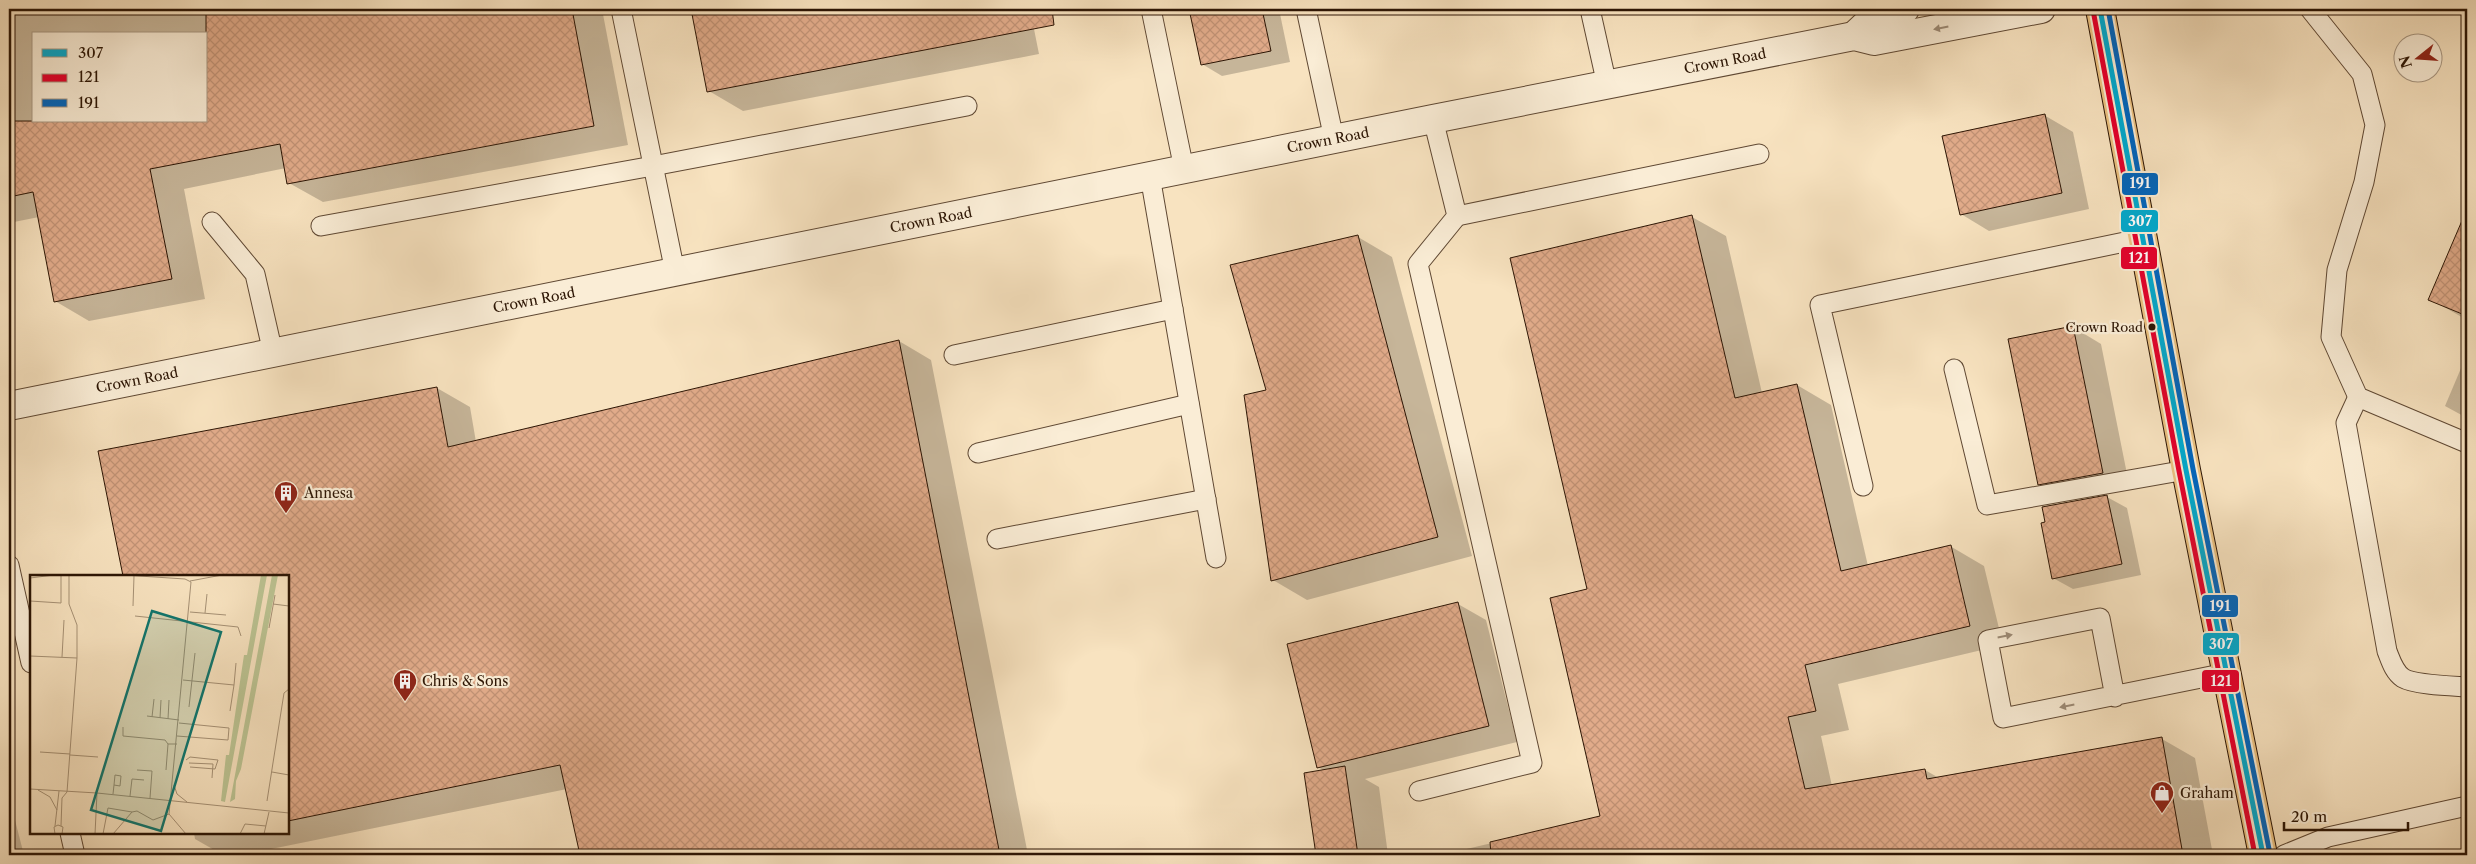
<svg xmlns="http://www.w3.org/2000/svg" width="2476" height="864" font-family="'Libre Caslon Text',serif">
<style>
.shadow{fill:#0003;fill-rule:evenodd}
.building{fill:url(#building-cross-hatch);stroke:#2c1504}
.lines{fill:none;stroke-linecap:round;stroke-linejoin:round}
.lane-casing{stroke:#5f4833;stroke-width:21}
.street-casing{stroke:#5f4833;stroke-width:30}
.primary-casing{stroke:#2c1504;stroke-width:30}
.lane{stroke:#faedd6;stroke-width:19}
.street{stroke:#faedd6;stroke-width:28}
.primary{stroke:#ecc280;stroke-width:28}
.bus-1-casing{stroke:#faedd6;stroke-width:9}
.bus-2-casing{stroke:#faedd6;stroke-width:9}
.bus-3-casing{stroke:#faedd6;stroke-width:9}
.bus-1{stroke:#00a9ce;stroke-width:5}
.bus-2{stroke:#e4002b;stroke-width:5}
.bus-3{stroke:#0065bd;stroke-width:5}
.oneway{fill:#9d8c78}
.bus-dot{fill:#2c1504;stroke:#faedd6;stroke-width:2}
.labels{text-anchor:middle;stroke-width:4.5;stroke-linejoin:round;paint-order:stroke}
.bus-label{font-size:13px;fill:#2c1504;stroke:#faedd6;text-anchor:end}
.street-label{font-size:14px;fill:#2c1504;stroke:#faedd6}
.poi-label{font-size:14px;fill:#2c1504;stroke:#faedd6;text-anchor:start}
.inset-road{fill:none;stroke:#a69175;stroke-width:1}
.view{fill:#0f766e;fill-opacity:0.15;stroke:#0f766e;stroke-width:2.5}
.inset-edge{fill:none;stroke:#2c1504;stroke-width:2.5}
.line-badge{stroke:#faedd6;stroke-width:2}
.badge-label{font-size:14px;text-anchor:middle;font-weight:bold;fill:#fff}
</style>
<defs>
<pattern id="building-cross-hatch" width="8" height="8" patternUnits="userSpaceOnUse" patternTransform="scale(1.25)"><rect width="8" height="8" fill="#e1ab8a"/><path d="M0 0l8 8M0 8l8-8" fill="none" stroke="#c19275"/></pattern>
</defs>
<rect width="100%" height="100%" fill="#f8e3c0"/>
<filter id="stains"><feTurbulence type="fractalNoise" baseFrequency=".004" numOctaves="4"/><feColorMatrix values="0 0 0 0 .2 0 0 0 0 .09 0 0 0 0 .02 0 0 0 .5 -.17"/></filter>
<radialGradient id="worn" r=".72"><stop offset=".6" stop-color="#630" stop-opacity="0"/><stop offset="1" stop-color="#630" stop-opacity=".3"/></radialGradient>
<g class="shadow">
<path d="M 9,9 L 602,9 L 628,145 L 323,202 L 289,183 L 286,168 L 184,189 L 205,299 L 89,321 L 55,301 L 39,217 L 9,223 ZM 34,34 L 206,34 L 206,121 L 34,121 Z"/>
<polygon points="692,9 1030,9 1039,54 743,111 709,91"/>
<polygon points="1190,9 1279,9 1290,62 1222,76 1202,64"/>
<polygon points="2044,115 2073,132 2089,209 1989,231 1961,214"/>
<polygon points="2467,211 2467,320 2430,299"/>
<polygon points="1692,217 1726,236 1762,393 1797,385 1831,405 1868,566 1950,546 1984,566 2003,645 1838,684 1849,730 1821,736 1832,786 1925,770 1939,778 2162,739 2195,758 2213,855 1441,855 1602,817 1588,590"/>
<polygon points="1358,237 1392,257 1472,556 1307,600 1273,580 1268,391"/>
<polygon points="2073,327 2101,344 2130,489 2067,500 2039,484"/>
<polygon points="899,341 931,360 1028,855 581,855 567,789 242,855 223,855 195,839 194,833 288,833 288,576 124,576 99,452 437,388 470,407 476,442"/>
<polygon points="2467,354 2467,418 2445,406"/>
<polygon points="2107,497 2127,508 2141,575 2073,589 2053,578"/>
<polygon points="1458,604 1486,620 1517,742 1365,779 1379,787 1388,855 1318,855 1305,774 1325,771 1318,767"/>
<polygon points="9,797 24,855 9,855"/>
</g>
<g class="building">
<polygon points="206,9 572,9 594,126 287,184 280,144 150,169 172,279 54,302 33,192 9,197 9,121 206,121"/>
<polygon points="691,9 1052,9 1054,25 707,92"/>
<polygon points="1189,9 1262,9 1271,51 1201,65"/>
<polygon points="2045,114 2062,193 1960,215 1942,136"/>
<polygon points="2467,209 2467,316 2428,300"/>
<polygon points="1692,215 1735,398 1797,384 1841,571 1951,545 1970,626 1805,665 1816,711 1788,717 1805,789 1925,769 1927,779 2162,737 2183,855 1491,855 1490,842 1600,816 1550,598 1587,589 1510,258"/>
<polygon points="1358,235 1438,537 1271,581 1244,395 1266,390 1230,265"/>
<polygon points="2073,326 2103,473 2038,485 2008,339"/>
<polygon points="899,340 1000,855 580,855 560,765 288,821 288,576 123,576 98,451 437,387 448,447"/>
<polygon points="2107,495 2122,564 2052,579 2041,523 2045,522 2042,507"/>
<polygon points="1458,602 1489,726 1317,768 1287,644"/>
<polygon points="1345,766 1358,855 1316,855 1304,773"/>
</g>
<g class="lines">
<g class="lane-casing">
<g id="lane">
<polyline points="621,9 675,272"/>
<polyline points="1151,9 1184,169"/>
<polyline points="1306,9 1334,139"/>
<polyline points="1590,9 1607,85"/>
<polyline points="2310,9 2362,74 2375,125 2364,182 2337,270 2331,337 2358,397 2467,443"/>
<polyline points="1150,176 1216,558"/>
<polyline points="1457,216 1759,154"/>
<polyline points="212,222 255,274 273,353"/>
<polyline points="321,226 653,166 967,106"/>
<polyline points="954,355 1173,309"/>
<polyline points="1954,369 1987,505 2186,470"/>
<path d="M 2358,397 L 2346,423 L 2387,651 C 2391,661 2394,672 2403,678 C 2415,685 2453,686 2467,687"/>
<polyline points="978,453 1189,404"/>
<polyline points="1863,486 1820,305 2144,238"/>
<polyline points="997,539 1206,499"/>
<polyline points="9,565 31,663"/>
<polyline points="2115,697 2100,618 1988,640 2003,718 2226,673"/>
<polyline points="1419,791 1532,763 1418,264 1457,216 1433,119"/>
<polyline points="70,833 75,855"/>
<polyline points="2284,855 2328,837 2467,806"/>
</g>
</g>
<g class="street-casing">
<g id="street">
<polyline points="1854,36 1871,20 1905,9"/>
<polyline points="9,406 1433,119 1854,36 1874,41 2041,9"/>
</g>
</g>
<g class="primary-casing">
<polyline id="primary" points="2100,9 2186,470 2263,855"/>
</g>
<use href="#lane" class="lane"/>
<use href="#street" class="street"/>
<use href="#primary" class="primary"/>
<g class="bus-1-casing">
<polyline id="bus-1" points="2100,9 2186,470 2263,855"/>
</g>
<g class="bus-2-casing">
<polyline id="bus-2" points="2093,10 2179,471 2255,855"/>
</g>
<g class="bus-3-casing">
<polyline id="bus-3" points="2108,9 2193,469 2270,854"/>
</g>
<use href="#bus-1" class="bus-1"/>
<use href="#bus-2" class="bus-2"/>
<use href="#bus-3" class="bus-3"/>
</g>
<defs><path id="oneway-solid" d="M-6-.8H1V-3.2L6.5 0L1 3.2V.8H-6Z" transform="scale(1.25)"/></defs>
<g class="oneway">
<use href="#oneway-solid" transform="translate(1941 28) rotate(169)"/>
<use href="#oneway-solid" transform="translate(2005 636) rotate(-11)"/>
<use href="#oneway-solid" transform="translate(2067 706) rotate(169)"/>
</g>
<defs>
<g id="building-pin" transform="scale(1.25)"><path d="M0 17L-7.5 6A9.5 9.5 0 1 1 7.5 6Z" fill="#8f2418" stroke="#faedd6"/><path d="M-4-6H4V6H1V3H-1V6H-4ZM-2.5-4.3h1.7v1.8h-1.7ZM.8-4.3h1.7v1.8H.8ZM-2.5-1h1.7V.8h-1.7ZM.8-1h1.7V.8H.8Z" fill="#fff"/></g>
<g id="shop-pin" transform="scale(1.25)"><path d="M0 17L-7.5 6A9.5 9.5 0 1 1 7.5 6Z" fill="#8f2418" stroke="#faedd6"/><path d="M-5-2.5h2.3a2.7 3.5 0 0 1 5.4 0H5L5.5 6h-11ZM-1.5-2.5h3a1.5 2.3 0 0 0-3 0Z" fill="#fff"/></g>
</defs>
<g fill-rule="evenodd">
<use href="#building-pin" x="286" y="493"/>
<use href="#building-pin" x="405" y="681"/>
<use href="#shop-pin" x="2162" y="793"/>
</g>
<circle class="bus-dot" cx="2152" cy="327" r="4.5"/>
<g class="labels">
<g class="bus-label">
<text x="2143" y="332">Crown Road</text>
</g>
<g class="street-label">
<text transform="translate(1725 61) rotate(-11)" y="5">Crown Road</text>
<text transform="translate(1328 140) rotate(-11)" y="5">Crown Road</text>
<text transform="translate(931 220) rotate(-11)" y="5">Crown Road</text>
<text transform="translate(534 300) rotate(-11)" y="5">Crown Road</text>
<text transform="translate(137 380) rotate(-11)" y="5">Crown Road</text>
</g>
<g class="poi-label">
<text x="304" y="498">Annesa</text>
<text x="422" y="686">Chris &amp; Sons</text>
<text x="2180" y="798">Graham</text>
</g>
</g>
<g transform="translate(30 575)">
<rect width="259" height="259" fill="#f8e3c0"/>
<path d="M 231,0 L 237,0 L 195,227 L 191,226 L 196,180 L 199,180 L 214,80 L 217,80 ZM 242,0 L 248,0 L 211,194 L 206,206 L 205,224 L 200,227 Z" fill="#bcc493"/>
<path class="inset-road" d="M 94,0 L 155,4 L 161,7 L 139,239 L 156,259M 0,3 L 24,0M 160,6 L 192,0M 0,26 L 31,28 L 31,0M 243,29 L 259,31M 103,31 L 104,1M 160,37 L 196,40M 175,38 L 177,19M 105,41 L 208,52 L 211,61M 239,53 L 245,20M 0,81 L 47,83M 32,82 L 34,45M 153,105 L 204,110 L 200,136M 204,110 L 206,88M 159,132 L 165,78M 117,141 L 149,145M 122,142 L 124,124M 130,143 L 131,125M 138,144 L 139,125M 93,152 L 93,161 L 135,165 L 138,169 L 147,169M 147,161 L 198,165 L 199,153 L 149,148M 10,177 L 40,179M 40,180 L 68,182M 156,185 L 160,182 L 188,185 L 185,194 L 160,192M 159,188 L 183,189 L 182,203M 107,195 L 122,196 L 120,223M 136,195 L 138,169M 242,197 L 259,200M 144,210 L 147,219 L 157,227M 0,214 L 67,218 L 259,238M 8,215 L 20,222 L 27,235M 83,219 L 84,210 L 85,200 L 91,201 L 90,211 L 84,210M 100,221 L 102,204 L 114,205M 237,226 L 254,118 L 259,114M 25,251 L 29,216M 31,251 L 32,223 L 37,217 L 47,83 L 47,50 L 39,29 L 39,0M 25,259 L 24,252 L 28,250 L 33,252 L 32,259M 65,259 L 67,218M 73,259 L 78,233 L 102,237M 83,259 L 102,237 L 107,236 L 123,245 L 139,239M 210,259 L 215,249 L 236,251M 234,259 L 239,237"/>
<path class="view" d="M 122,36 L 191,57 L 131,256 L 61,235 Z"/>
<rect width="259" height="259" class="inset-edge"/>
</g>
<g class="line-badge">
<rect x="2121" y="172" width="38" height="24" rx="5" fill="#0065bd"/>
<rect x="2120" y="209" width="39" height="24" rx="5" fill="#00a9ce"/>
<rect x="2120" y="246" width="38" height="24" rx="5" fill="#e4002b"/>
<rect x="2201" y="594" width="38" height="24" rx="5" fill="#0065bd"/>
<rect x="2202" y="632" width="38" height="24" rx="5" fill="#00a9ce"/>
<rect x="2201" y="669" width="39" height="24" rx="5" fill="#e4002b"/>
</g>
<g class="badge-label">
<text x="2140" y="188">191</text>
<text x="2140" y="226">307</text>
<text x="2139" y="263">121</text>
<text x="2220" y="611">191</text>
<text x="2221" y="649">307</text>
<text x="2221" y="686">121</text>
</g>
<rect width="2476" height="864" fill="none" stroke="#f8e3c0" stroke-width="30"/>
<rect x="10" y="10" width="2456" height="844" fill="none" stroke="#2c1504" stroke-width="2.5"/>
<rect x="15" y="15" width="2446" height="834" fill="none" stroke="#2c1504"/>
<rect x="32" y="32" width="175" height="90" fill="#faedd6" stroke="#a89782"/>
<rect x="42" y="49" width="25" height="8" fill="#00a9ce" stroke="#a89782"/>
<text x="78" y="58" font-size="15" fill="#2c1504">307</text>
<rect x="42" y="74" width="25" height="8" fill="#e4002b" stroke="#a89782"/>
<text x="78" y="82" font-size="15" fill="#2c1504">121</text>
<rect x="42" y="99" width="25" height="8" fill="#0065bd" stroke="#a89782"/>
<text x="78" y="108" font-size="15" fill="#2c1504">191</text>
<g transform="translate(2418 58) rotate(253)"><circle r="24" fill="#faedd6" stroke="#a89782"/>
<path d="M0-4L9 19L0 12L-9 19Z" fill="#8f2418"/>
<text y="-8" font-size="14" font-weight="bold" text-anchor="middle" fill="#2c1504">N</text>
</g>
<path d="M2284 822v8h124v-8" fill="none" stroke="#2c1504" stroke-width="2.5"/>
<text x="2291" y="822" font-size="15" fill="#2c1504" stroke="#faedd6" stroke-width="4" paint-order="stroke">20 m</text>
<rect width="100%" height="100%" filter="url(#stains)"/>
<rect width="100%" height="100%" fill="url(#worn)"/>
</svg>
